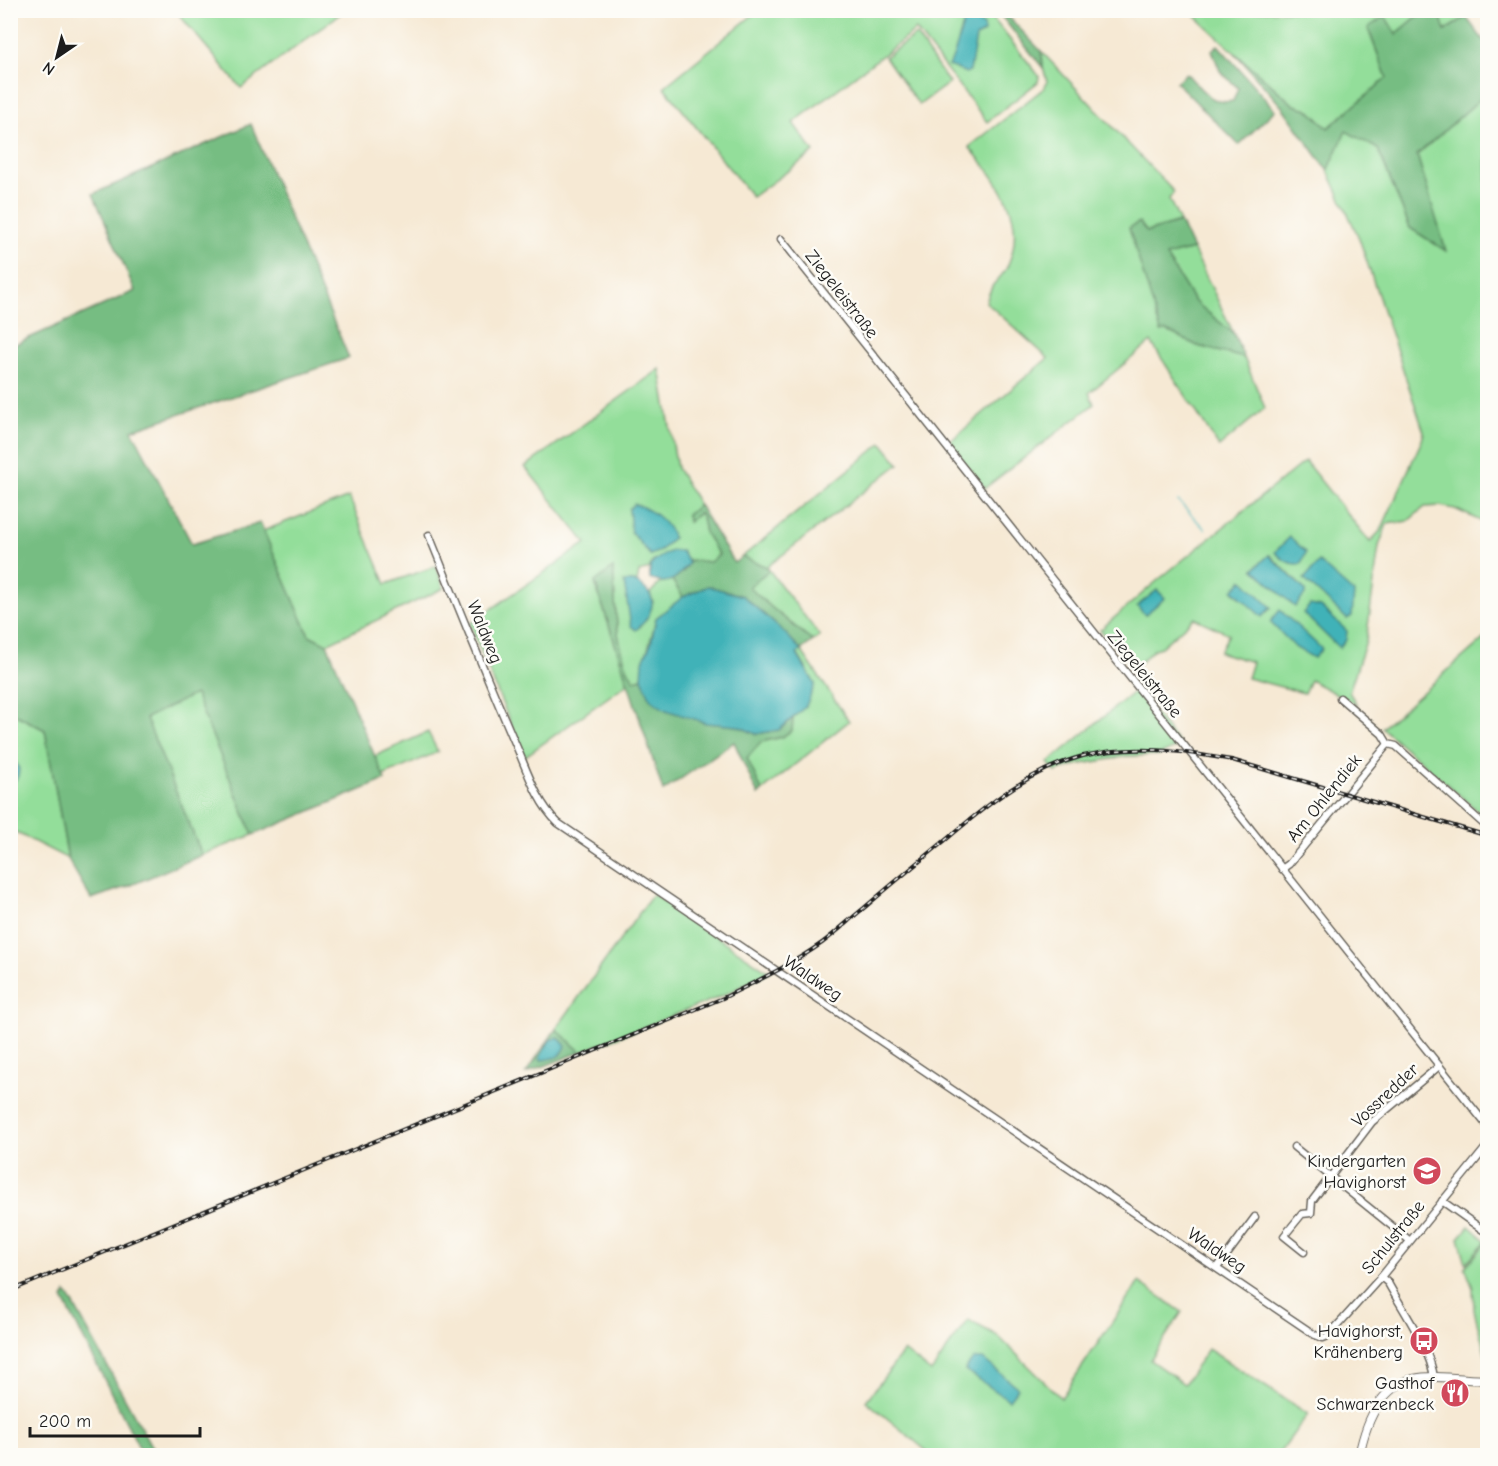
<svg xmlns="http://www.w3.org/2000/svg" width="1498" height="1466" font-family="'Comic Neue',sans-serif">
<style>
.green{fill:#93de9a;stroke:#587d5b;stroke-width:1.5;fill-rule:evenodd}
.forest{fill:#76bd82;stroke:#496c4f;stroke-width:1.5}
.water{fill:#41b2b8;stroke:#2e676a;stroke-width:1.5}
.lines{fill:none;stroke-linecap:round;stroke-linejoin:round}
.stream{stroke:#41b2b8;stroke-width:1.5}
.minor-casing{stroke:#68645c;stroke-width:9}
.tertiary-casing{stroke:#68645c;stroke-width:10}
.minor{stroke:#fff;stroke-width:6}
.tertiary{stroke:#fff;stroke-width:8}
.rail-casing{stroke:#1c1c1c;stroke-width:4}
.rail{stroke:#fdfcf7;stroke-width:1.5;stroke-dasharray:4.5;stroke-linecap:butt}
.labels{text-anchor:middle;stroke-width:5;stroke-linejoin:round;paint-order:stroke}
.street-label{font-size:18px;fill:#1c1c1c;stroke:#fdfcf7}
.poi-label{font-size:18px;fill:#1c1c1c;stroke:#fdfcf7;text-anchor:end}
</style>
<rect width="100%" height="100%" fill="#fdfcf7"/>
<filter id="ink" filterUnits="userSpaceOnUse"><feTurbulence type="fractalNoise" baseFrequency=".0167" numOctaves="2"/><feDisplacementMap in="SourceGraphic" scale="12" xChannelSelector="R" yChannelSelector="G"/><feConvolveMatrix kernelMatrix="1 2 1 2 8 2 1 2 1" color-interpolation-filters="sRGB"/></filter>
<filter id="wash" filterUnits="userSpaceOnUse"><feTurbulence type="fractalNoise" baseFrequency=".008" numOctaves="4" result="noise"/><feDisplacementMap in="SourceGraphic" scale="24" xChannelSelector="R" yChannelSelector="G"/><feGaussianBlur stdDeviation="1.35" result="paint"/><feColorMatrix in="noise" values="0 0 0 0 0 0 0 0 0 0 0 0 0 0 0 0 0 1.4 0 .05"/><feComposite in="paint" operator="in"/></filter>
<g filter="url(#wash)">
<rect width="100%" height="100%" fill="#f6e9d4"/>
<g class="green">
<polygon points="759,10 987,11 1036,72 1039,77 1038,82 987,122 916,30 793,123 814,152 752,197 664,87"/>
<polygon points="176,11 344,11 241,88"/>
<polygon points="1190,11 1424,11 1396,34 1369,27 1368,29 1387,78 1328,128 1308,109 1294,105 1235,53"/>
<polygon points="1439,11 1457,11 1466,17 1444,31"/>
<polygon points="916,35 949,83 919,105 885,57"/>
<path d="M 1041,51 L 1174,192 L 1169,199 L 1180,222 L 1146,232 L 1130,228 L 1167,331 L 1198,346 L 1244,358 L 1265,408 L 1219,447 L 1151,342 L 1089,393 L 1094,404 L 985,488 L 948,443 L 1048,358 L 986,302 C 988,297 990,290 993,285 C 998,279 1004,274 1007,267 C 1029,219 999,181 969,147 L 1044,88 L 1047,81 L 1043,68 Z"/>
<path d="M 1487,93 L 1487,526 L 1485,523 L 1455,509 L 1440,506 L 1425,507 L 1408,521 L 1387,524 L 1379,546 L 1366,641 L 1349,692 L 1357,705 L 1310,680 L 1304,693 L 1247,678 L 1252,662 L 1219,652 L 1229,634 L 1194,618 L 1161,647 L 1154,649 L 1134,669 L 1100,630 L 1158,580 L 1305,461 L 1370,542 L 1381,530 L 1422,440 L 1424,432 L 1359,238 L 1328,171 L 1346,130 L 1378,149 L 1410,228 L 1445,250 L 1417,155 ZM 1269,555 L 1270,555 L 1305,590 L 1254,569 ZM 1233,591 L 1271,607 L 1271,608 L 1262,616 Z"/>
<polygon points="1193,249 1234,334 1194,301 1165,256"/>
<path d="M 660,369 L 677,468 L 699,505 L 687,515 L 689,522 L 699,513 L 702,516 L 705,533 L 719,555 L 710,562 L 687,560 L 681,551 L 652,562 L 649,569 L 639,572 L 637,582 L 624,582 L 653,602 L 650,593 L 660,583 L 672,580 L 683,597 L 656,618 C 652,638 644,657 642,678 L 634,680 C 614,651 616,603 613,569 L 595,583 L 628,683 L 524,757 L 470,624 L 586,543 L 525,467 Z"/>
<polygon points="882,443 899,464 767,567 742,557"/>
<polygon points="349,497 386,584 436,566 444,588 327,644 309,635 263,531"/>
<path d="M 769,570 L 820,636 L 813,641 C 791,623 769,607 748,587 Z"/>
<polygon points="1487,636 1487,819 1382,728"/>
<polygon points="801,650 849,721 762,791 747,758 761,742 782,737 792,730 793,718 806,705 815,684 797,653"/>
<polygon points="1136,690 1180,745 1160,755 1129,756 1076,765 1056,772 1048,763"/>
<polygon points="195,693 253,835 202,855 145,718"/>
<polygon points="10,712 45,730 68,859 11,830 11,782 14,782 11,760"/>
<polygon points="428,732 438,752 383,776 375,756"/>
<polygon points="653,894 769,972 722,996 581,1052 556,1029"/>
<polygon points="1469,1226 1486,1241 1466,1263 1459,1238"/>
<polygon points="1487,1242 1487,1360 1474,1310 1473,1288 1465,1267"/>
<polygon points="1139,1282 1182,1312 1150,1360 1184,1384 1208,1349 1308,1414 1278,1455 933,1456 866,1401 904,1351 931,1372 968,1320 998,1336 1061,1398"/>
</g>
<g class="forest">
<polygon points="997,11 1003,11 1041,51 1043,68"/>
<polygon points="1424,11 1439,11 1445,31 1466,17 1487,45 1487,93 1417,155 1446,251 1410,228 1378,149 1346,131 1328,171 1283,108 1235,53 1294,105 1308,109 1328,128 1387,78 1368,28 1369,27 1385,16 1396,34"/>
<path d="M 1218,45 L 1275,110 L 1239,145 L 1176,82 L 1186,73 C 1200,87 1211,106 1233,101 L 1238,88 L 1220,71 L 1212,50 Z"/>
<polygon points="251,124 349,358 132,430 192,544 260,523 309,635 327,644 385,780 253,835 195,694 146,718 202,855 129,886 91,899 68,859 45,730 11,712 11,346 135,291 93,194"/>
<polygon points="1139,222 1147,232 1180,222 1193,249 1166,256 1194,301 1234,334 1244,358 1198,346 1167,331 1161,332 1129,228"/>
<path d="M 699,505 L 734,563 L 742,557 L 767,567 L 769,570 L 749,587 C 769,607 791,623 813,641 L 801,650 L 785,633 L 743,596 L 708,586 L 683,597 L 672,580 L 683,572 L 689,563 L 687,560 L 710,562 L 719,555 L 705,533 L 702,517 L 699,513 L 688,522 L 687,515 Z"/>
<path d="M 613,568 C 616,603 614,651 634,680 L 642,678 L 651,700 L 706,723 L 738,726 L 756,734 L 779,730 L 793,718 L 792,730 L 782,737 L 761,742 L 747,758 L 762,791 L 758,795 L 734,742 L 663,791 L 595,582 Z"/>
<polygon points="556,1029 581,1052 526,1073"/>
<polygon points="66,1293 69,1296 156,1455 143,1455 63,1299"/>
</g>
<g class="water">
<path d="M 970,18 L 984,25 L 984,32 L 976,37 L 970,71 L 966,73 L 949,66 C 957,51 959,35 965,19 Z"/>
<path d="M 634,504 C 651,509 668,521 673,538 L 660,551 L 650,555 L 631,532 L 629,509 Z"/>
<path d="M 1290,537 L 1306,552 L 1301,564 C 1289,565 1283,560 1275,552 Z"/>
<path d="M 671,551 L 681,551 L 689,563 C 678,578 669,587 650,579 C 648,560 656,560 671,551 Z"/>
<polygon points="1269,555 1305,590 1305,595 1295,607 1254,569"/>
<polygon points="1319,562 1354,593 1352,616 1347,619 1304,579"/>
<polygon points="1243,580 1271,607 1262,617 1233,590"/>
<path d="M 624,582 L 637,582 C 640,585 645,588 648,592 C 659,604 646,622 636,630 L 631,626 Z"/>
<polygon points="708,586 743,596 785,633 801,650 797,654 815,684 806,706 779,730 756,734 738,726 706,723 666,710 651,700 642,678 643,661 651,643 656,618 683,597"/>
<polygon points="1157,590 1165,598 1145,615 1137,606"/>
<polygon points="1310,605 1321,607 1347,631 1346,640 1339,648 1303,613"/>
<polygon points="1280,610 1322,649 1314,658 1296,648 1270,622"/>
<path d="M 10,760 C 21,763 21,774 14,782 L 11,782 Z"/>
<path d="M 558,1037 L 566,1046 C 562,1058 552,1059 541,1060 L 540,1057 L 550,1040 Z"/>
<polygon points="973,1359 983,1359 1018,1388 1009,1400 965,1370"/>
</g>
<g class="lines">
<polyline class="stream" points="1178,501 1205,529"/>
</g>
</g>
<g filter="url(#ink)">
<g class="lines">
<g class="minor-casing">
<g id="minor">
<polyline points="781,239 1488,1127"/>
<path d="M 429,535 C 457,604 485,674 515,743 C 527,770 536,801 558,823 L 1315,1335 L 1323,1338 L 1328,1336 L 1381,1277 L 1488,1145"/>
<polyline points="1340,698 1382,734 1388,744 1396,746 1488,828"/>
<polyline points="1282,869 1289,864 1388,744"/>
<polyline points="1294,1147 1409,1240"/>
<polyline points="1442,1201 1483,1230"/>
<polyline points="1304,1252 1284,1236 1302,1214 1311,1213 1312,1201 1372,1122 1438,1067"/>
<polyline points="1217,1268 1255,1217"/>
<path d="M 1381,1277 L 1388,1283 C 1402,1309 1431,1350 1434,1378"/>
</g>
</g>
<g class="tertiary-casing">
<path id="tertiary" d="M 1359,1456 C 1365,1426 1378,1387 1413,1379 C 1436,1374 1464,1380 1488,1380"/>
</g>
<use href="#minor" class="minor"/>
<use href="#tertiary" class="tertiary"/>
<g class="rail-casing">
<path id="rail" d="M 10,1291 L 723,998 C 757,981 791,965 822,943 C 837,932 850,919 864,908 C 892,884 920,861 948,838 C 989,803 1030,770 1083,756 C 1133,744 1182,751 1232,760 L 1488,836"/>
</g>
<use href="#rail" class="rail"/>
</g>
</g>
<defs>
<g id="school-disc" transform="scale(1.5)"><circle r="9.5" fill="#d1495b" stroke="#fdfcf7"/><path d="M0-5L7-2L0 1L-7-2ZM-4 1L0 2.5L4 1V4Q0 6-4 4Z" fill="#fff"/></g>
<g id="bus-disc" transform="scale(1.5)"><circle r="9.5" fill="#d1495b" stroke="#fdfcf7"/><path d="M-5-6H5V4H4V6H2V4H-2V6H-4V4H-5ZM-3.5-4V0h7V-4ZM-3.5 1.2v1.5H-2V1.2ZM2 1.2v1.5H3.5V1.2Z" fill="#fff"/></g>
<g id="restaurant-disc" transform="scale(1.5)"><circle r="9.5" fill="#d1495b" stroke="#fdfcf7"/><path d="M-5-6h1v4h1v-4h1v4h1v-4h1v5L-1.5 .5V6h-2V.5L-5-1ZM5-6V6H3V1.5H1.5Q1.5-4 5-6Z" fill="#fff"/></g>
</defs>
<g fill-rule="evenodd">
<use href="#school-disc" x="1427" y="1171"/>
<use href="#bus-disc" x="1424" y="1341"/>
<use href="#restaurant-disc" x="1455" y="1393"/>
</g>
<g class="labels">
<g class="street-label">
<text transform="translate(842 294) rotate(52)" y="6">Ziegeleistraße</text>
<text transform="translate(485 632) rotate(68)" y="6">Waldweg</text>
<text transform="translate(1145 674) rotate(51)" y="6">Ziegeleistraße</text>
<text transform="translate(1324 798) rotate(-51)" y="6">Am Ohlendiek</text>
<text transform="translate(813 978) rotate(34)" y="6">Waldweg</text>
<text transform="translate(1385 1095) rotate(-43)" y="6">Vossredder</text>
<text transform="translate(1393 1237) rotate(-51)" y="6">Schulstraße</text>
<text transform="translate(1217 1250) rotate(34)" y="6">Waldweg</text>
</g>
<g class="poi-label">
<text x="1406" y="1167">Kindergarten<tspan x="1406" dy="21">Havighorst</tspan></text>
<text x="1403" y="1337">Havighorst,<tspan x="1403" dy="21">Krähenberg</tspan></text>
<text x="1434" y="1389">Gasthof<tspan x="1434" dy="21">Schwarzenbeck</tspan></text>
</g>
</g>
<rect width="1498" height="1466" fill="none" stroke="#fdfcf7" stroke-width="36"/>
<g transform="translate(57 57) rotate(215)" stroke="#fdfcf7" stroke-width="4.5" paint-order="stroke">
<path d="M0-4.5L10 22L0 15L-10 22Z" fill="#1c1c1c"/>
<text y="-9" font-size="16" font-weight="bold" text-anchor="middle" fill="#1c1c1c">N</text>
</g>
<path d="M30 1427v9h170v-9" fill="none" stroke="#1c1c1c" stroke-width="3"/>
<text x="39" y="1427" font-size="18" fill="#1c1c1c" stroke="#fdfcf7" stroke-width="4.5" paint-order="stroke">200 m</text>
</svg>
